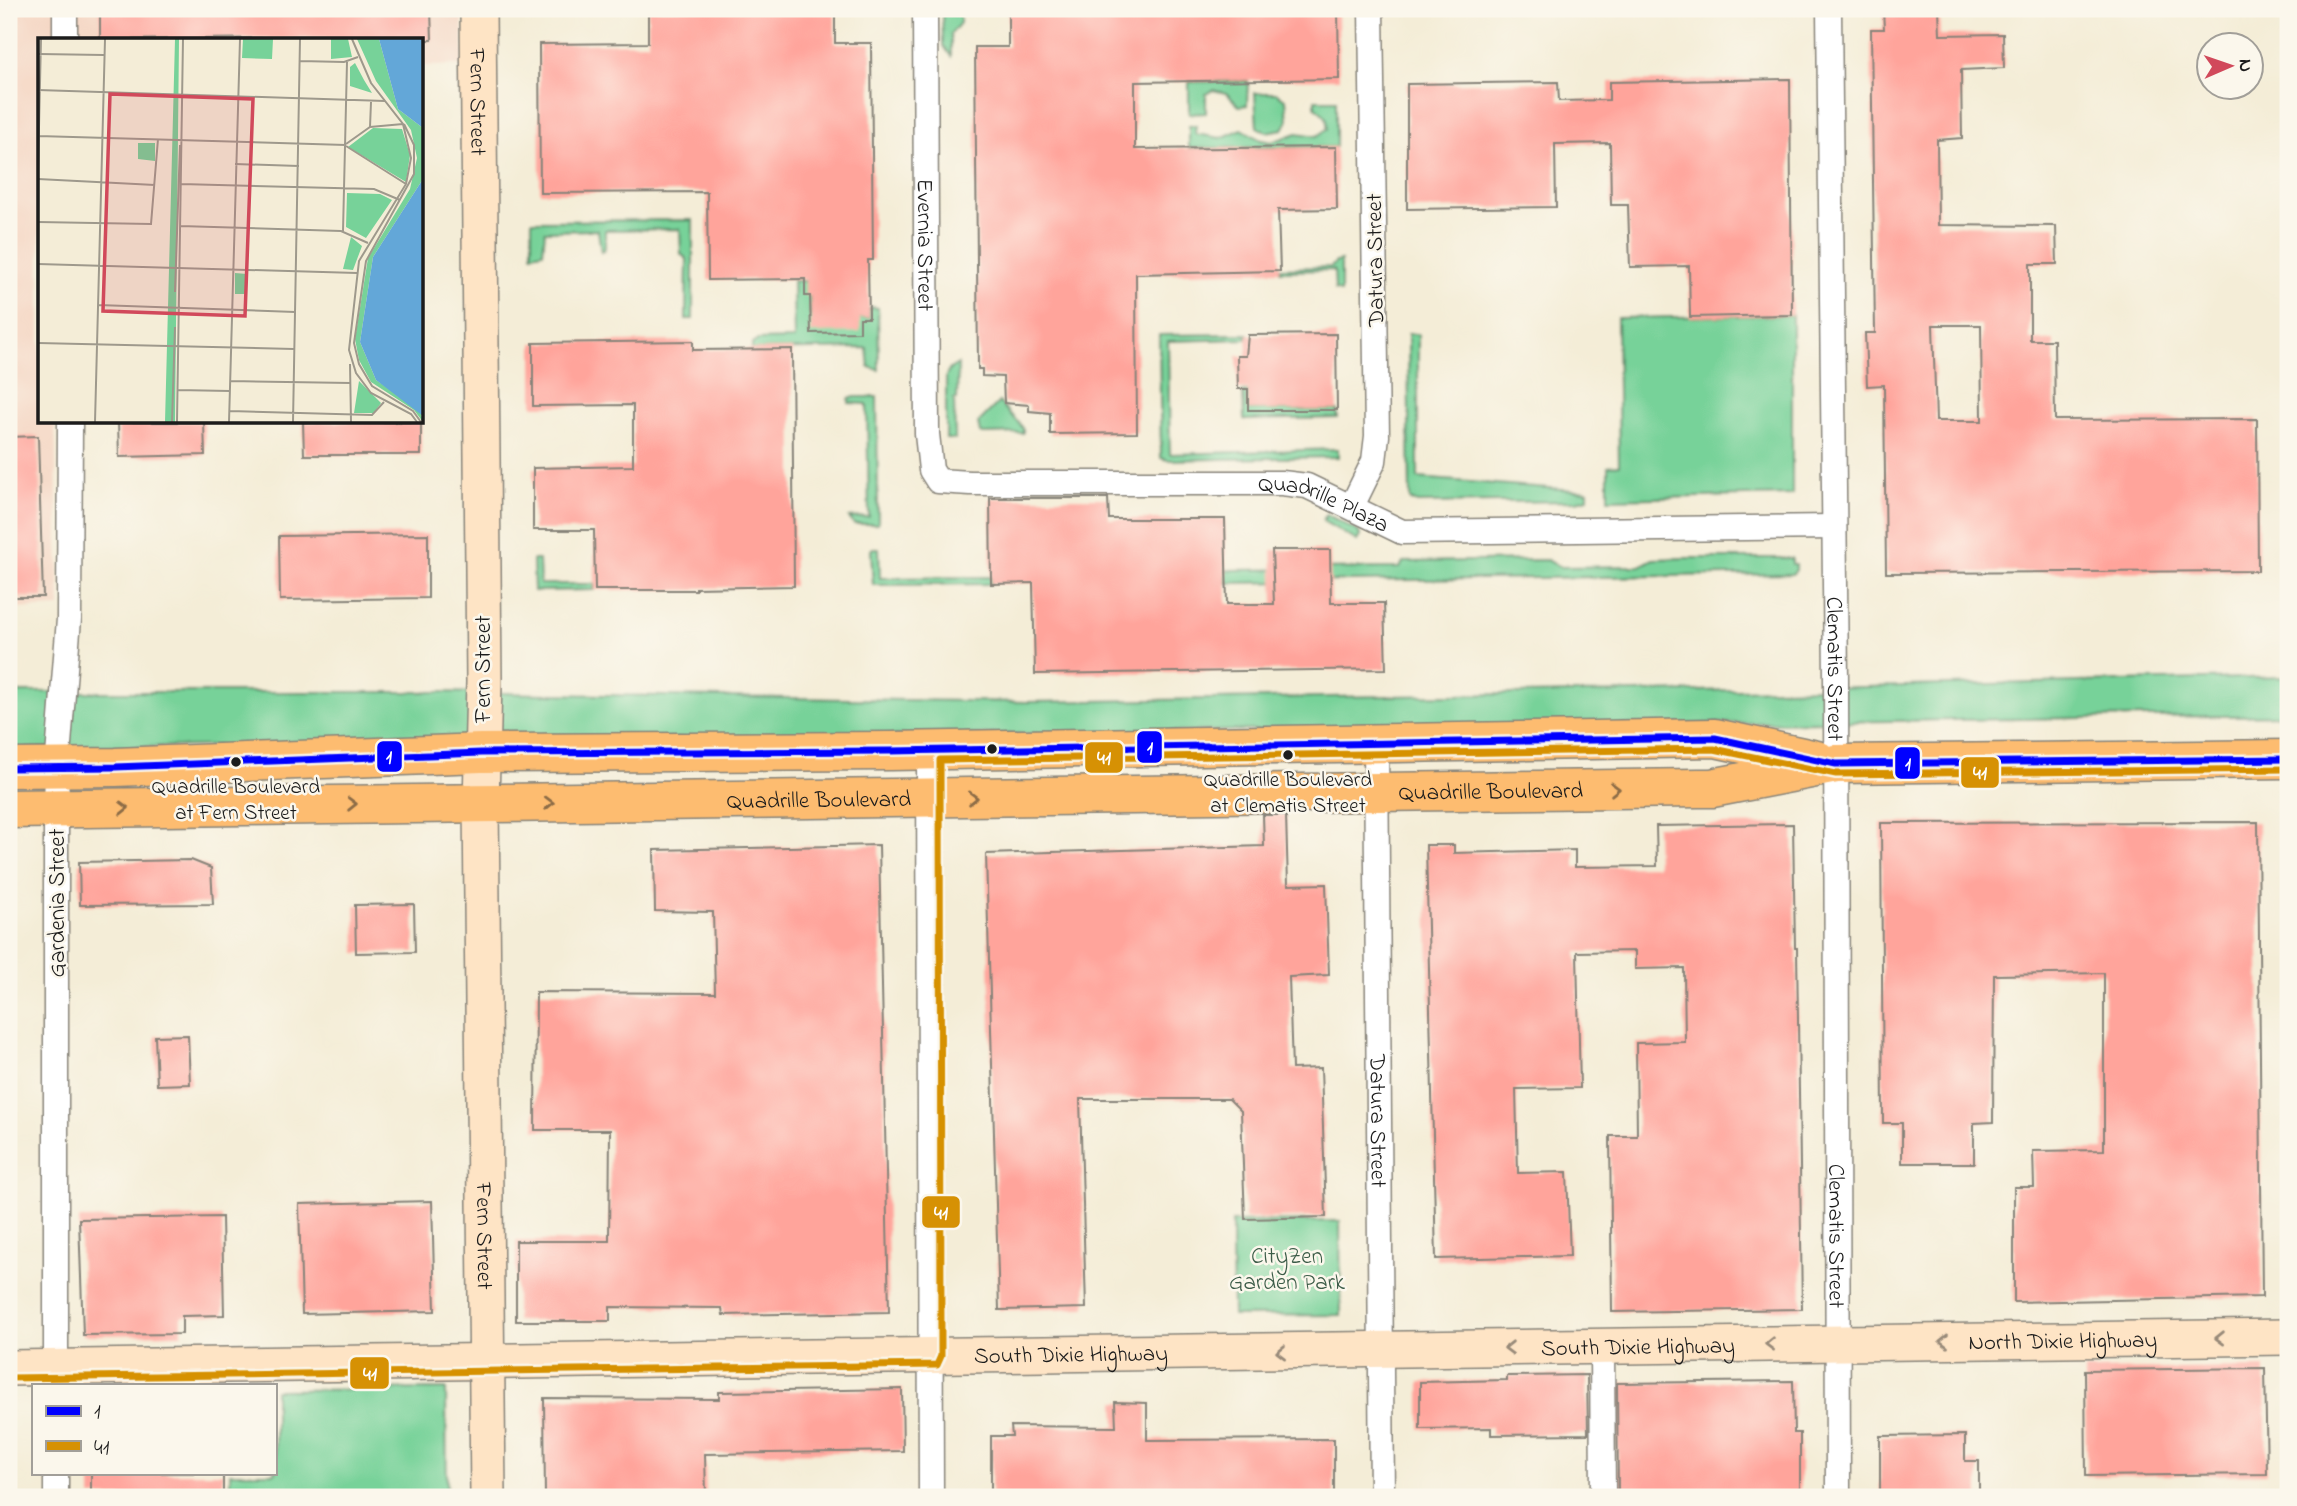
<svg xmlns="http://www.w3.org/2000/svg" width="2297" height="1506" font-family="'Indie Flower',sans-serif">
<style>
.built{fill:#f4d3c0}
.green{fill:#77d299;stroke:#4a775a;stroke-width:2}
.building{fill:#ffa49b;fill-rule:evenodd}
.lines{fill:none;stroke-linecap:round;stroke-linejoin:round}
.street-casing{stroke:#88847a;stroke-width:27}
.secondary-casing{stroke:#88847a;stroke-width:38}
.primary-casing{stroke:#88847a;stroke-width:41}
.street{stroke:#fff;stroke-width:24}
.secondary{stroke:#fee4c5;stroke-width:35}
.primary{stroke:#fdbc6f;stroke-width:38}
.bus-1-casing{stroke:#fbf7ec;stroke-width:12}
.bus-2-casing{stroke:#fbf7ec;stroke-width:12}
.bus-1{stroke:#00f;stroke-width:7}
.bus-2{stroke:#d69104;stroke-width:7}
.oneway{stroke:#8c6c46}
.oneway2{stroke:#988a79}
.bus-dot{fill:#1c1c1c;stroke:#fbf7ec;stroke-width:2.5}
.labels{text-anchor:middle;stroke-width:5;stroke-linejoin:round;paint-order:stroke}
.bus-label{font-size:21px;fill:#1c1c1c;stroke:#fbf7ec}
.street-label{font-size:23px;fill:#1c1c1c;stroke:#fbf7ec}
.park-label{font-size:23px;fill:#3c5c48;stroke:#fbf7ec}
.inset-road{fill:none;stroke:#9e998c;stroke-width:2}
.view{fill:#d1495b;fill-opacity:0.15;stroke:#d1495b;stroke-width:3.5}
.inset-edge{fill:none;stroke:#1c1c1c;stroke-width:3.5}
.line-badge{stroke:#fbf7ec;stroke-width:2.5}
.badge-label{font-size:19px;text-anchor:middle;font-weight:bold;fill:#fff}
</style>
<rect width="100%" height="100%" fill="#fbf7ec"/>
<filter id="ink" filterUnits="userSpaceOnUse"><feTurbulence type="fractalNoise" baseFrequency=".0143" numOctaves="2"/><feDisplacementMap in="SourceGraphic" scale="14" xChannelSelector="R" yChannelSelector="G"/><feConvolveMatrix kernelMatrix="1 2 1 2 8 2 1 2 1" color-interpolation-filters="sRGB"/></filter>
<filter id="wash" filterUnits="userSpaceOnUse"><feTurbulence type="fractalNoise" baseFrequency=".00686" numOctaves="4" result="noise"/><feDisplacementMap in="SourceGraphic" scale="28" xChannelSelector="R" yChannelSelector="G"/><feGaussianBlur stdDeviation="1.57" result="paint"/><feColorMatrix in="noise" values="0 0 0 0 0 0 0 0 0 0 0 0 0 0 0 0 0 1.4 0 .05"/><feComposite in="paint" operator="in"/></filter>
<g filter="url(#wash)">
<rect width="100%" height="100%" fill="#f4edd7"/>
<polygon class="built" points="9,9 462,9 464,65 422,66 422,40 40,40 40,422 55,422 60,607 9,609"/>
<g class="green">
<polygon points="942,9 960,9 960,23 951,34 951,56 943,45"/>
<polygon points="1248,81 1247,105 1239,106 1226,93 1213,90 1206,94 1206,113 1189,114 1189,82"/>
<polygon points="1255,93 1277,93 1286,100 1288,121 1283,129 1266,132 1257,127"/>
<path d="M 1315,100 L 1336,100 L 1336,147 L 1189,148 L 1189,126 L 1196,125 L 1195,134 L 1221,138 L 1242,129 L 1261,140 L 1272,142 L 1297,133 L 1317,136 L 1327,129 C 1329,115 1323,114 1315,107 Z"/>
<polygon points="693,220 693,319 686,319 687,259 681,254 680,229 605,230 605,249 601,252 598,230 545,231 543,252 532,254 532,221"/>
<polygon points="1341,261 1341,292 1335,290 1334,270 1280,271 1280,268 1331,267 1336,262"/>
<polygon points="793,281 805,281 810,296 810,315 869,318 869,310 872,307 878,308 879,370 869,367 867,348 752,350 752,344 758,340 794,339"/>
<polygon points="1792,315 1792,495 1608,499 1608,466 1619,465 1617,318"/>
<polygon points="1248,334 1247,339 1168,341 1170,454 1338,449 1338,457 1168,460 1161,458 1159,335"/>
<polygon points="1408,334 1418,334 1418,478 1588,491 1588,498 1576,501 1418,503 1410,500"/>
<polygon points="958,364 957,399 954,399 955,439 946,439 946,376 950,369"/>
<polygon points="1243,392 1248,392 1249,410 1337,410 1338,418 1244,420"/>
<polygon points="855,397 877,397 878,524 854,524 849,518 869,517 867,404 849,403 849,399"/>
<polygon points="999,402 1023,428 1023,433 984,434 980,433 978,423"/>
<polygon points="1326,514 1359,532 1360,536 1357,541 1323,521"/>
<polygon points="879,548 880,578 991,577 991,584 873,585 871,550 873,548"/>
<polygon points="1686,558 1792,558 1792,564 1796,564 1796,570 1792,574 1226,583 1226,570 1400,568 1403,562 1547,560 1560,567 1640,566 1653,559"/>
<polygon points="533,560 539,560 540,584 595,584 594,590 534,591"/>
<polygon points="2288,677 2288,715 9,749 9,692 433,692 1027,702 1696,691"/>
<polygon points="1340,1221 1341,1315 1233,1316 1232,1222"/>
<polygon points="446,1389 447,1497 230,1497 230,1473 275,1473 275,1390"/>
</g>
<g id="blocks">
<g class="building">
<polygon points="100,9 431,9 432,40 397,40 397,37 100,40"/>
<polygon points="648,9 835,9 835,43 871,43 873,260 868,260 869,318 860,318 860,332 811,333 810,296 805,296 805,279 708,280 707,192 540,193 539,44 648,43"/>
<polygon points="1008,9 1338,9 1339,79 1135,82 1135,149 1336,147 1337,209 1278,210 1280,271 1136,274 1137,433 1050,434 1050,413 1029,411 1029,405 1004,403 1003,377 982,376 982,369 978,369 975,47 1008,47"/>
<path d="M 1883,9 L 1939,9 L 1940,35 L 2003,34 L 2004,68 L 1961,70 L 1962,138 L 1937,140 L 1938,225 L 2056,226 L 2057,264 L 2030,264 L 2030,340 L 2054,340 L 2055,420 L 2257,419 L 2258,571 L 1886,573 L 1884,385 L 1867,386 L 1865,333 L 1875,333 L 1871,29 L 1884,29 ZM 1933,325 L 1981,325 L 1982,421 L 1936,421 Z"/>
<polygon points="1790,79 1792,315 1690,317 1689,266 1630,267 1628,205 1611,205 1610,143 1555,144 1556,207 1407,209 1407,84 1558,82 1559,101 1609,100 1609,82"/>
<polygon points="1336,334 1337,410 1248,410 1248,389 1238,389 1237,356 1246,356 1248,335"/>
<polygon points="693,341 693,350 792,349 794,586 696,588 696,590 595,590 594,530 533,530 533,468 633,466 633,405 533,406 533,343"/>
<polygon points="118,422 204,422 205,455 119,457"/>
<polygon points="303,422 421,422 421,455 304,455"/>
<polygon points="38,436 43,597 9,597 9,437"/>
<polygon points="990,498 1108,498 1109,519 1225,519 1227,604 1274,604 1272,550 1330,550 1331,603 1384,603 1386,669 1035,674 1033,583 991,584"/>
<polygon points="428,534 428,598 280,600 279,536"/>
<polygon points="1263,815 1286,815 1288,885 1326,884 1329,975 1289,977 1292,1069 1321,1068 1326,1217 1245,1219 1241,1111 1229,1099 1080,1099 1086,1308 999,1310 986,854 1264,846"/>
<polygon points="2258,822 2262,1297 2014,1302 2014,1187 2034,1187 2033,1151 2104,1150 2104,973 1994,975 1993,1122 1974,1123 1974,1163 1902,1163 1902,1123 1883,1123 1881,823"/>
<polygon points="1793,824 1795,948 1797,948 1802,1309 1612,1312 1610,1136 1637,1136 1636,1043 1685,1042 1684,968 1635,969 1635,951 1577,952 1580,1088 1516,1089 1518,1173 1567,1172 1570,1256 1436,1259 1426,845 1454,845 1454,853 1575,850 1575,867 1657,866 1656,826"/>
<polygon points="879,845 889,1312 723,1315 722,1308 610,1307 610,1321 516,1321 516,1241 609,1241 610,1130 535,1130 536,992 715,993 713,912 655,911 654,850"/>
<polygon points="191,860 211,868 213,904 80,905 79,862"/>
<polygon points="414,904 415,952 356,953 355,905"/>
<polygon points="188,1035 190,1084 157,1085 155,1036"/>
<polygon points="432,1201 435,1311 302,1314 299,1204"/>
<polygon points="222,1217 224,1315 182,1316 182,1334 83,1335 79,1219"/>
<polygon points="2265,1368 2267,1474 2086,1476 2085,1370"/>
<polygon points="1587,1375 1588,1434 1491,1435 1491,1428 1420,1429 1420,1382 1507,1380 1507,1376"/>
<polygon points="1793,1381 1794,1433 1800,1433 1800,1497 1618,1497 1617,1383"/>
<polygon points="902,1389 903,1451 705,1454 706,1497 545,1497 544,1398 719,1399 719,1392"/>
<polygon points="1115,1402 1147,1403 1147,1440 1334,1439 1334,1497 991,1497 991,1436 1012,1436 1011,1426 1116,1427"/>
<polygon points="1965,1435 1965,1461 1979,1461 1979,1497 1880,1497 1880,1436"/>
<rect x="91" y="1473" width="132" height="24"/>
</g>
</g>
</g>
<g filter="url(#ink)">
<use href="#blocks" fill-opacity="0" stroke="#88847a" stroke-width="2"/>
<g class="lines">
<g class="street-casing">
<g id="street">
<polyline points="65,9 65,40"/>
<path id="s1" d="M 925,9 L 927,434 L 931,470 L 938,481 L 970,483 L 1282,483 L 1307,486 L 1402,532 L 1833,527"/>
<path id="s2" d="M 1829,9 L 1836,680 L 1838,1497"/>
<polyline points="1352,506 1374,461 1377,436 1371,9"/>
<path id="s3" d="M 1376,743 L 1382,1497"/>
<polyline points="929,750 931,1497"/>
<polyline points="1602,1347 1603,1497"/>
<polyline points="56,1385 56,808 57,769 69,619 70,422"/>
<polyline points="56,1473 56,1497"/>
</g>
</g>
<g class="secondary-casing">
<g id="secondary">
<path id="s4" d="M 478,9 L 484,682 L 481,803 L 488,1497"/>
<path id="s5" d="M 9,1368 L 2288,1337"/>
</g>
</g>
<g class="primary-casing">
<g id="primary">
<polyline points="9,768 115,767 481,753 891,751 1715,738 1817,760"/>
<path id="s6" d="M 9,809 L 1699,788 L 1712,788 L 1836,764 L 2288,759"/>
</g>
</g>
<use href="#street" class="street"/>
<use href="#secondary" class="secondary"/>
<use href="#primary" class="primary"/>
<g class="bus-1-casing">
<polyline id="bus-1" points="9,768 115,767 481,753 891,751 1715,738 1836,764 2288,759"/>
</g>
<g class="bus-2-casing">
<polyline id="bus-2" points="9,1378 937,1365 941,1356 940,760 1714,749 1836,774 2288,769"/>
</g>
<use href="#bus-1" class="bus-1"/>
<use href="#bus-2" class="bus-2"/>
</g>
<defs><path id="oneway-chevron" d="M-2-3.5L2.5 0L-2 3.5" fill="none" stroke-width="1.6" stroke-linecap="round" stroke-linejoin="round" transform="scale(1.75)"/></defs>
<g class="oneway">
<use href="#oneway-chevron" transform="translate(1615 789) rotate(-1)"/>
<use href="#oneway-chevron" transform="translate(973 798) rotate(-1)"/>
<use href="#oneway-chevron" transform="translate(549 803) rotate(-1)"/>
<use href="#oneway-chevron" transform="translate(352 804) rotate(-1)"/>
<use href="#oneway-chevron" transform="translate(124 808) rotate(-1)"/>
</g>
<g class="oneway2">
<use href="#oneway-chevron" transform="translate(2220 1338) rotate(179)"/>
<use href="#oneway-chevron" transform="translate(1944 1341) rotate(180)"/>
<use href="#oneway-chevron" transform="translate(1770 1344) rotate(179)"/>
<use href="#oneway-chevron" transform="translate(1509 1348) rotate(179)"/>
<use href="#oneway-chevron" transform="translate(1281 1352) rotate(179)"/>
</g>
</g>
<g class="bus-dot">
<circle cx="992" cy="749" r="6"/>
<circle cx="1288" cy="755" r="6"/>
<circle cx="236" cy="762" r="6"/>
</g>
<g class="labels">
<g class="bus-label">
<text x="1288" y="786">Quadrille Boulevard<tspan x="1288" dy="26">at Clematis Street</tspan></text>
<text x="236" y="793">Quadrille Boulevard<tspan x="236" dy="26">at Fern Street</tspan></text>
</g>
<g class="street-label">
<text dy="8" stroke="none"><textPath href="#s4" startOffset="93">Fern Street</textPath></text>
<text dy="8" stroke="none"><textPath href="#s1" startOffset="236">Evernia Street</textPath></text>
<text transform="translate(1374 260) rotate(-91)" y="8">Datura Street</text>
<text dy="8" stroke="none"><textPath href="#s1" startOffset="864">Quadrille Plaza</textPath></text>
<text transform="translate(482 669) rotate(-90)" y="8">Fern Street</text>
<text dy="8" stroke="none"><textPath href="#s2" startOffset="660">Clematis Street</textPath></text>
<text dy="8" stroke="none"><textPath href="#s6" startOffset="1482">Quadrille Boulevard</textPath></text>
<text dy="8" stroke="none"><textPath href="#s6" startOffset="810">Quadrille Boulevard</textPath></text>
<text transform="translate(56 903) rotate(-90)" y="8">Gardenia Street</text>
<text dy="8" stroke="none"><textPath href="#s3" startOffset="378">Datura Street</textPath></text>
<text dy="8" stroke="none"><textPath href="#s4" startOffset="1227">Fern Street</textPath></text>
<text dy="8" stroke="none"><textPath href="#s2" startOffset="1227">Clematis Street</textPath></text>
<text dy="8" stroke="none"><textPath href="#s5" startOffset="2054">North Dixie Highway</textPath></text>
<text dy="8" stroke="none"><textPath href="#s5" startOffset="1629">South Dixie Highway</textPath></text>
<text dy="8" stroke="none"><textPath href="#s5" startOffset="1062">South Dixie Highway</textPath></text>
</g>
<g class="park-label">
<text x="1287" y="1263">CityZen<tspan x="1287" dy="26">Garden Park</tspan></text>
</g>
</g>
<g transform="translate(38 38)">
<rect width="385" height="385" fill="#f4edd7"/>
<path d="M 137,1 L 141,1 L 137,384 L 127,384 ZM 205,1 L 235,1 L 234,21 L 204,20 ZM 293,1 L 310,1 L 314,19 L 293,21 ZM 319,1 L 341,1 L 360,71 L 385,90 L 385,141 L 335,219 L 322,304 L 338,342 L 382,372 L 385,384 L 376,372 L 333,344 L 321,322 L 317,301 L 330,220 L 372,151 L 379,120 L 373,92 L 338,43 ZM 317,25 L 326,42 L 334,55 L 312,48 L 312,29 ZM 335,90 L 364,91 L 372,117 L 368,144 L 310,109 ZM 100,105 L 117,105 L 117,123 L 100,121 ZM 309,155 L 342,156 L 354,162 L 328,200 L 308,189 ZM 313,199 L 324,208 L 315,232 L 305,231 ZM 197,235 L 209,236 L 209,256 L 197,256 ZM 321,343 L 343,365 L 336,375 L 316,375 Z" fill="#77d299"/>
<path d="M 341,1 L 385,1 L 385,90 L 360,71 ZM 385,141 L 385,378 L 338,342 L 322,304 L 335,219 Z" fill="#63a7d8"/>
<path class="inset-road" d="M 314,1 L 333,45 L 365,86 L 373,120 L 368,146 L 321,223 L 311,312 L 318,335 L 333,355 L 373,376 L 379,384M 1,16 L 66,17M 262,23 L 306,24 L 320,19M 0,52 L 347,63M 366,86 L 376,107 L 376,136 L 328,223 L 316,305 L 321,326 L 334,348 L 375,373 L 383,384M 332,89 L 333,64M 0,98 L 308,107M 308,106 L 332,89 L 365,86M 308,108 L 368,146M 197,126 L 261,128M 0,133 L 3,1M 0,141 L 117,147M 143,146 L 336,151 L 362,162M 0,184 L 113,186 L 120,101M 142,188 L 303,193 L 330,205M 305,193 L 309,24M 0,226 L 319,235M 137,254 L 142,107M 60,267 L 257,274M 0,305 L 256,311M 312,326 L 313,384M 193,343 L 313,345M 139,352 L 192,353M 192,373 L 334,377 L 346,364M 57,384 L 67,1M 134,384 L 137,289M 139,384 L 145,1M 191,384 L 202,1M 255,384 L 262,1"/>
<path class="view" d="M 72,56 L 215,61 L 207,278 L 65,273 Z"/>
<rect width="385" height="385" class="inset-edge"/>
</g>
<g class="line-badge">
<rect x="1136" y="730" width="27" height="34" rx="7" fill="#00f"/>
<rect x="376" y="740" width="27" height="33" rx="7" fill="#00f"/>
<rect x="1084" y="741" width="40" height="33" rx="7" fill="#d69104"/>
<rect x="1894" y="746" width="27" height="34" rx="7" fill="#00f"/>
<rect x="1960" y="756" width="40" height="33" rx="7" fill="#d69104"/>
<rect x="921" y="1195" width="40" height="34" rx="7" fill="#d69104"/>
<rect x="349" y="1356" width="41" height="34" rx="7" fill="#d69104"/>
</g>
<g class="badge-label">
<text x="1150" y="754">1</text>
<text x="389" y="763">1</text>
<text x="1104" y="764">41</text>
<text x="1908" y="770">1</text>
<text x="1980" y="779">41</text>
<text x="941" y="1219">41</text>
<text x="370" y="1380">41</text>
</g>
<rect width="2297" height="1506" fill="none" stroke="#fbf7ec" stroke-width="35"/>
<rect x="32" y="1384" width="245" height="91" fill="#fbf7ec" stroke="#a29f99" stroke-width="2"/>
<rect x="46" y="1406" width="35" height="10" fill="#0000ff" stroke="#a29f99" stroke-width="2"/>
<text x="94" y="1418" font-size="21" fill="#1c1c1c">1</text>
<rect x="46" y="1441" width="35" height="10" fill="#d69104" stroke="#a29f99" stroke-width="2"/>
<text x="94" y="1454" font-size="21" fill="#1c1c1c">41</text>
<g transform="translate(2230 66) rotate(88)"><circle r="33" fill="#fbf7ec" stroke="#a29f99" stroke-width="2"/>
<path d="M0-5L12 26L0 18L-12 26Z" fill="#d1495b"/>
<text y="-10" font-size="19" font-weight="bold" text-anchor="middle" fill="#1c1c1c">N</text>
</g>
</svg>
